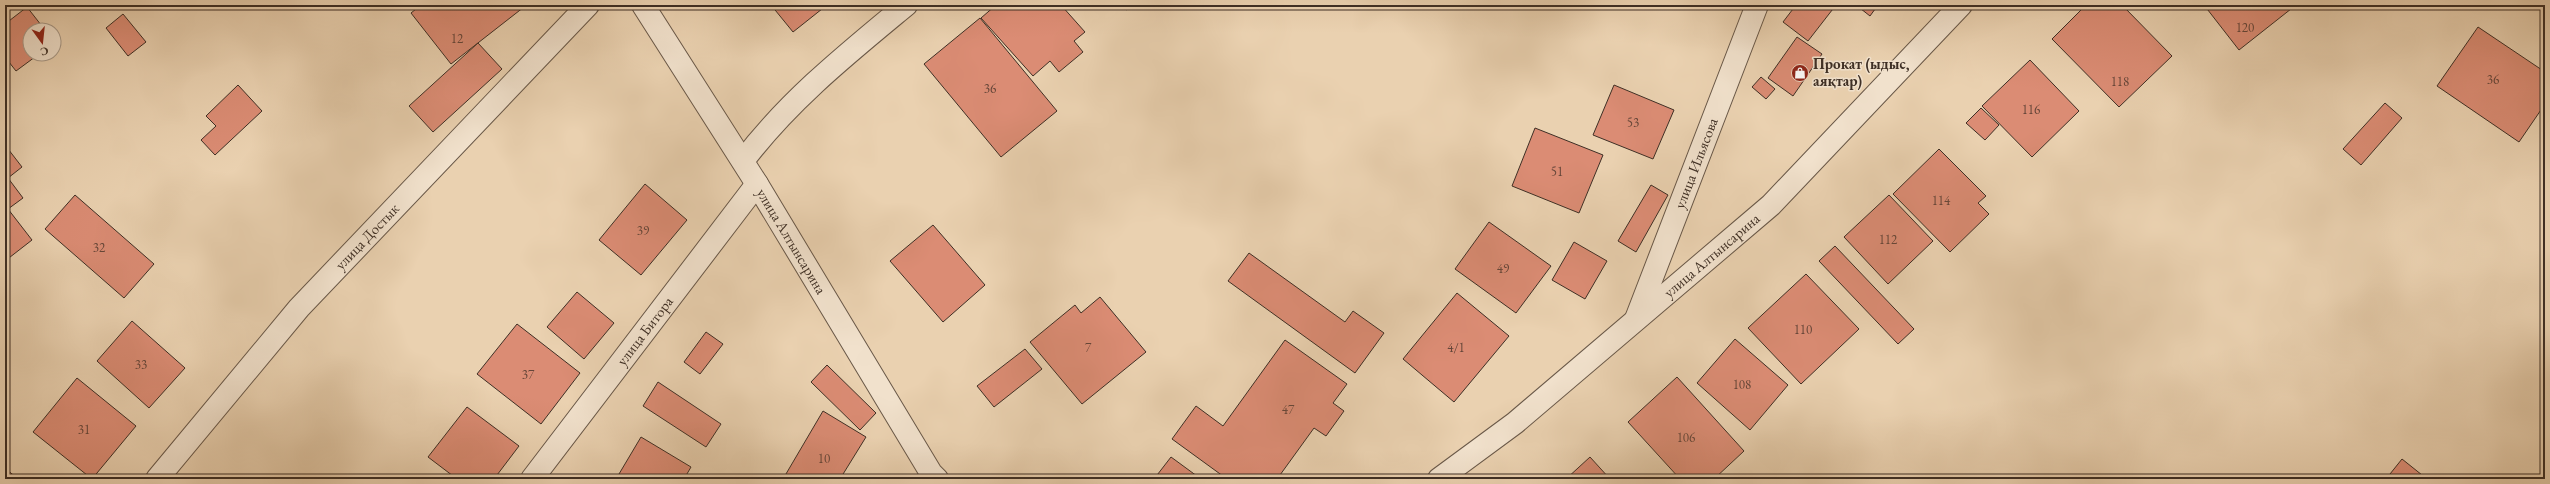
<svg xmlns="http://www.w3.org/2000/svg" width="2550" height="484" font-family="'EB Garamond',serif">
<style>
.building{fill:#db8c74;stroke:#3e2f25}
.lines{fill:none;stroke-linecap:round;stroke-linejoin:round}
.minor-casing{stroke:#695848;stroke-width:24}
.minor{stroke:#f1e1cc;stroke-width:22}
.labels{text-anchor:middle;stroke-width:3;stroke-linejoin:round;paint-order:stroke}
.number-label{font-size:13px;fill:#654639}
.poi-label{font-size:15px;font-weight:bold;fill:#3e2f25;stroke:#f1e1cc;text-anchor:start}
.street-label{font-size:15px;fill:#3e2f25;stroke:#f1e1cc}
</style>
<rect width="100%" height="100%" fill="#ead1b0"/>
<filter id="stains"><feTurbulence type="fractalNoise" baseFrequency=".005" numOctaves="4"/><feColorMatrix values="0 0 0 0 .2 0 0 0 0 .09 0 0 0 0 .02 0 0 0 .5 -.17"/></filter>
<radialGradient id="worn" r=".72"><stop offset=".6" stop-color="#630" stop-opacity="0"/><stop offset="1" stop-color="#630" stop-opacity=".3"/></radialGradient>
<g class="building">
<polygon points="421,5 523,5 524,7 451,64 411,13"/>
<polygon points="771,5 827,5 793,32"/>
<polygon points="996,5 1061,5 1085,32 1074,41 1083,52 1059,72 1050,61 1033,76 981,18"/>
<polygon points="1122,5 1133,5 1126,10"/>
<polygon points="1796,5 1836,5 1808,41 1783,22"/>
<polygon points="1856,5 1878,5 1870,16"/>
<polygon points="2086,5 2122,5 2172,56 2119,107 2052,39"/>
<polygon points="2204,5 2296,5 2239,50"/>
<polygon points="27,7 45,30 30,30 30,54 39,54 16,71 5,57 5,24"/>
<polygon points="123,14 146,42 128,56 106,28"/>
<polygon points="980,18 1057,111 1001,157 924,64"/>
<polygon points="2478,27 2545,72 2545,104 2519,142 2437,86"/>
<polygon points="1797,37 1822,54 1793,96 1768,78"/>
<polygon points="478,43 502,69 433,132 409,106"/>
<polygon points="2030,60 2079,111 2032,157 1982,106"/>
<polygon points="1761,77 1775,89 1766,99 1752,87"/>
<polygon points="238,85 262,111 215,155 201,140 216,126 206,116"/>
<polygon points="1614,85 1674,110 1653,159 1593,135"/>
<polygon points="2385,103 2402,118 2361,165 2343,149"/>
<polygon points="1981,108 1999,125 1985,140 1966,123"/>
<polygon points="1535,128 1603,155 1579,213 1512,186"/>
<polygon points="5,145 22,167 8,178 23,198 8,209 32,240 5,261"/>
<polygon points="1939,149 1986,196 1978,203 1989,214 1950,252 1893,194"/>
<polygon points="645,184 687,220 641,275 599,240"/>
<polygon points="1651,185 1668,195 1636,252 1618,241"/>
<polygon points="75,195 154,264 124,298 45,229"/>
<polygon points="1889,195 1933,241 1888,284 1844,237"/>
<polygon points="1489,222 1551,266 1516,313 1455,269"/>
<polygon points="933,225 985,285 943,322 890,261"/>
<polygon points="1574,242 1607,261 1585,299 1552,280"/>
<polygon points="1835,246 1914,329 1898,344 1819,261"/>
<polygon points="1249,253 1345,322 1353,311 1384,333 1355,373 1228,281"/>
<polygon points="1806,274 1859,329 1801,384 1748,328"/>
<polygon points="577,292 614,323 584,359 547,327"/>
<polygon points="1457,293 1509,336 1454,402 1403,359"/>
<polygon points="1100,297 1146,352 1082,404 1030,342 1075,305 1081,313"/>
<polygon points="132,321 185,368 149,408 97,361"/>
<polygon points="517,324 580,373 541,424 477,374"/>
<polygon points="706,332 723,344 700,374 684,362"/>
<polygon points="1735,339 1788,385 1750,430 1697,383"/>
<polygon points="1285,340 1347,384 1333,403 1344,411 1326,436 1314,428 1280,475 1286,479 1227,479 1172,439 1196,406 1223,426"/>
<polygon points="1025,349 1042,369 994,407 977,386"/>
<polygon points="827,365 876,413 860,430 811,382"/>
<polygon points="1677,377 1744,451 1714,479 1680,479 1628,422"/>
<polygon points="77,378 136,426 92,479 33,432"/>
<polygon points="658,382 721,424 706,447 643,406"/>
<polygon points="467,407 519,446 494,479 457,479 428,457"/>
<polygon points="823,411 866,437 840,479 783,479"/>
<polygon points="641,437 691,467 684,479 627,479 619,474"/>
<polygon points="1171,457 1201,479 1154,479"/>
<polygon points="1590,457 1610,479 1566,479"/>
<polygon points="2402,459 2427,479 2386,479"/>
<polygon points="5,468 18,479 5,479"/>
</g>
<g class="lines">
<g class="minor-casing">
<g id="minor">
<path id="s1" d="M 643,5 L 757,184 L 931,473 L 937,479"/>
<path d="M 743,161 C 788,101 848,53 906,5"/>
<path id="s2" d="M 1636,319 L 1757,5"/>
<path id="s3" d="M 157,479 L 299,308 L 588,5"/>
<path id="s4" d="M 532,479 L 757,184"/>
<path id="s5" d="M 1439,479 L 1515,423 L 1771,205 L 1961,5"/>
</g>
</g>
<use href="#minor" class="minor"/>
</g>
<defs>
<g id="shop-disc" transform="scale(0.9)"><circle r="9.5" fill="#8f2418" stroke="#f1e1cc"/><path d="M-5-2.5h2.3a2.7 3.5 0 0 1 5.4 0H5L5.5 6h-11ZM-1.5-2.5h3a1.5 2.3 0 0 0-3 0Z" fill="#fff"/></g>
</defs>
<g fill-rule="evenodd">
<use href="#shop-disc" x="1800" y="73"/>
</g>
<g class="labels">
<g class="number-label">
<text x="2245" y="32">120</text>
<text x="457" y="43">12</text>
<text x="2493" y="84">36</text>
<text x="2120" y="86">118</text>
<text x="990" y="93">36</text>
<text x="2031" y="114">116</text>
<text x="1633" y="127">53</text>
<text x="1557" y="176">51</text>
<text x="1941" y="205">114</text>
<text x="643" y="235">39</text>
<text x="1888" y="244">112</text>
<text x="99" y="252">32</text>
<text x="1503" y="273">49</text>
<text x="1803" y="334">110</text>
<text x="1088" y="352">7</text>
<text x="1456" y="352">4/1</text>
<text x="141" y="369">33</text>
<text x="528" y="379">37</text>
<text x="1742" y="389">108</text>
<text x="1288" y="414">47</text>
<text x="84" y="434">31</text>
<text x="1686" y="442">106</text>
<text x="824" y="463">10</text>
</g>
<g class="poi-label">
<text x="1813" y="69">Прокат (ыдыс,<tspan x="1813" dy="17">аяқтар)</tspan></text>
</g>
<g class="street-label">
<text dy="5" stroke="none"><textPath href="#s2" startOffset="167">улица Ильясова</textPath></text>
<text dy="5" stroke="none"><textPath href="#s3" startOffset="321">улица Достык</textPath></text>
<text dy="5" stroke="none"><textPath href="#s1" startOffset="279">улица Алтынсарина</textPath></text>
<text dy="5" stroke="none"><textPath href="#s5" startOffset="353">улица Алтынсарина</textPath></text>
<text dy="5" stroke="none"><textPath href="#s4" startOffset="186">улица Битора</textPath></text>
</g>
</g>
<rect width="2550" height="484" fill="none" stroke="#ead1b0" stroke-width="20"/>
<rect x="6" y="6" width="2538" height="472" fill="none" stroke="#3e2f25" stroke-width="2"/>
<rect x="10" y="10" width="2530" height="464" fill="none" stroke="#3e2f25"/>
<g transform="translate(42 42) rotate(165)"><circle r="19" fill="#f1e1cc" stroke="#a99a89"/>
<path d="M0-3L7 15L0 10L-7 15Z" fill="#8f2418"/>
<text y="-6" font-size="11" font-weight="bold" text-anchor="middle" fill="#3e2f25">С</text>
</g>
<rect width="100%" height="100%" filter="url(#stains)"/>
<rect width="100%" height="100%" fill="url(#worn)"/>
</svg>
